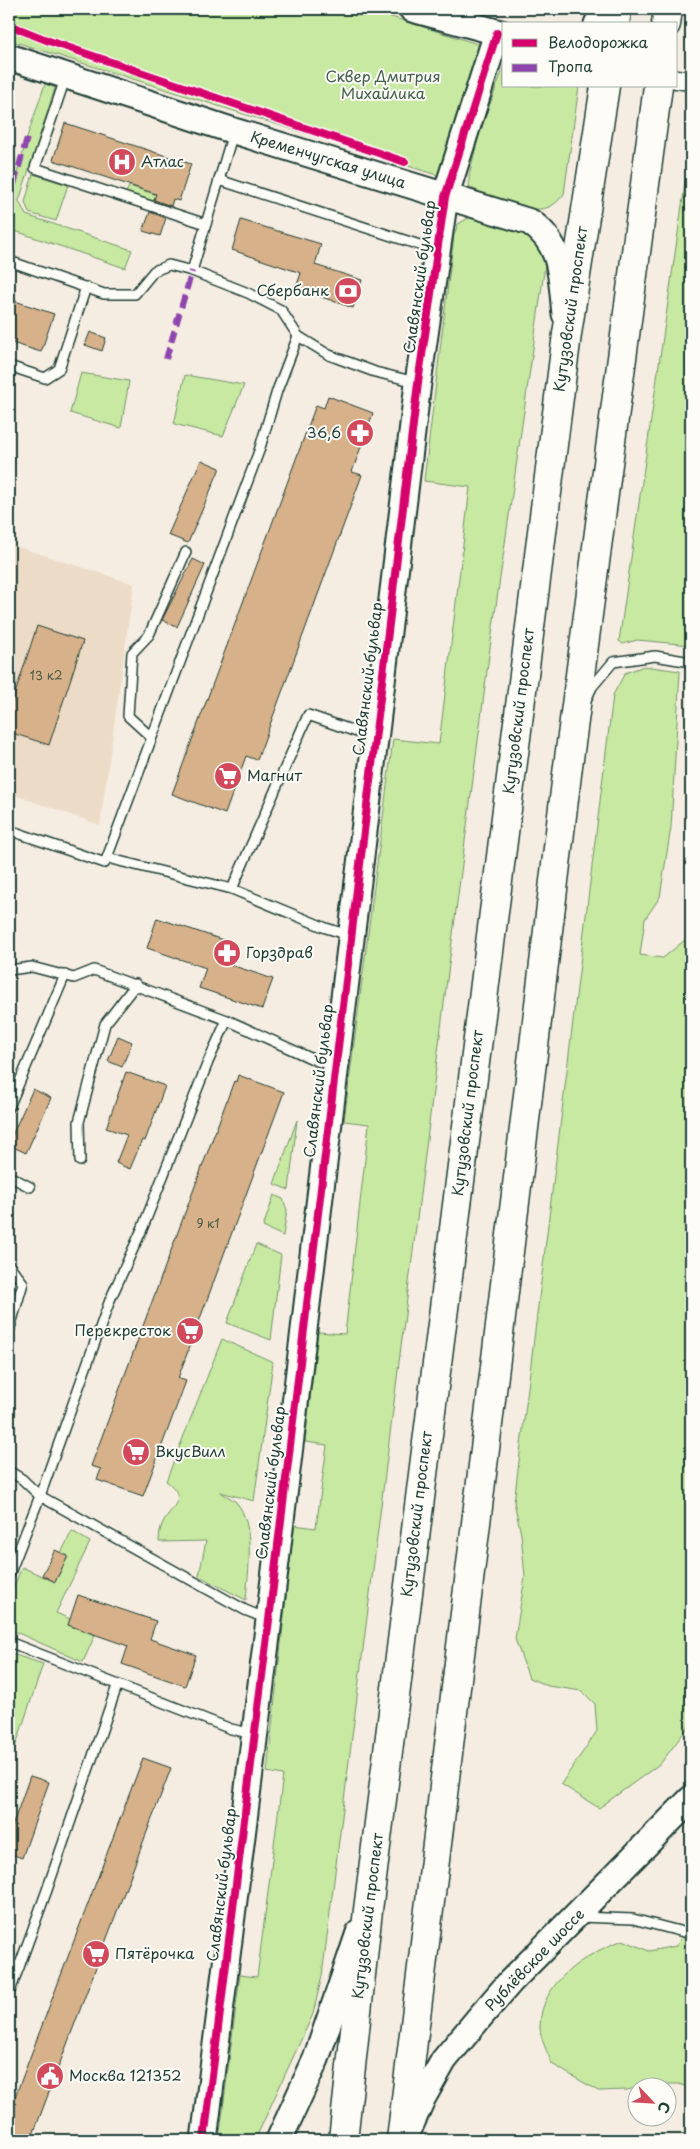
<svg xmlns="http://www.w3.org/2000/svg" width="700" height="2149" font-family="'Playpen Sans',sans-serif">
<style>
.built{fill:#ecdbc7}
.green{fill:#c7e9a1;stroke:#73936a}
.building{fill:#d7b189;stroke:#1f3d34}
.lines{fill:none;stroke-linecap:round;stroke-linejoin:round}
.lane-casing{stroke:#1f3d34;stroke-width:12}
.street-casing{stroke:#1f3d34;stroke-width:21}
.secondary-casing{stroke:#1f3d34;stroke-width:29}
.primary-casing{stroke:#1f3d34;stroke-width:31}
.lane{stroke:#fdfcf7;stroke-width:9}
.street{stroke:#fdfcf7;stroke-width:18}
.secondary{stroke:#fdfcf7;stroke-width:25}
.primary{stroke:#fdfcf7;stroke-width:28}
.quiet{stroke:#8e44ad;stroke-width:6;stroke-dasharray:12 6;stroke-linecap:butt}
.cycleway-casing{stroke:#fdfcf7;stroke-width:11}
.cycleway{stroke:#d6006c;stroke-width:8}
.labels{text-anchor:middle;stroke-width:4;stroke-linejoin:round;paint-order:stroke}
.number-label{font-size:12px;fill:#4d5a49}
.park-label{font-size:15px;fill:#415f4a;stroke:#fdfcf7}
.street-label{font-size:15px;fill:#1f3d34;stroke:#fdfcf7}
.poi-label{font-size:15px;fill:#1f3d34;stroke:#fdfcf7;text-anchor:start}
</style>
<rect width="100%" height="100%" fill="#f5ede1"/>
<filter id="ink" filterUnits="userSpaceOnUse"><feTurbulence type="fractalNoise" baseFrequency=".02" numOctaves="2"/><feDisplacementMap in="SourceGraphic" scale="10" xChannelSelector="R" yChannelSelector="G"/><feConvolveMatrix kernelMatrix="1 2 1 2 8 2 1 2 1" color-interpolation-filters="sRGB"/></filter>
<g filter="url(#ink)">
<polygon class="built" points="9,544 134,584 100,825 9,793"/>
<g class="green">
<polygon points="9,9 366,9 481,45 440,176 9,40"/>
<path d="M 504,66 L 504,86 L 579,86 L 564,194 C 558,202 551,208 541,209 C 527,211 480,195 469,186 L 469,175 L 480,131 Z"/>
<polygon points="45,84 55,88 19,201 26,215 132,250 125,268 9,229 9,202 28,134"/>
<polygon points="691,143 691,645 637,640 623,644 619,641"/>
<polygon points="33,174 68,185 56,221 29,213 25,202"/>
<polygon points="129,186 170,199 167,206 126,193"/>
<polygon points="472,216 533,230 546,258 490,648 447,980 322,1976 313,2014 255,2140 219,2140 240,1975 257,1977 283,1775 267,1772 294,1525 316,1528 327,1445 305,1442 318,1332 345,1334 369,1124 344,1121 393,739 439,744 470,487 424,481 454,235 458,224"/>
<polygon points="81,373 129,381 121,428 70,413"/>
<polygon points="185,375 244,385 223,436 174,424"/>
<polygon points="644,666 680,671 671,827 660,897 645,919 640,955 663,958 691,935 691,1723 661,1763 599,1808 561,1784 597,1731 595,1704 582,1691 548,1686 529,1678 515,1639 525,1577 521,1534 514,1502 613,695 625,673"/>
<polygon points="297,1120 289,1190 274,1184"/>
<polygon points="274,1195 283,1199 287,1210 283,1236 263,1227"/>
<polygon points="256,1244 281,1255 271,1340 227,1323"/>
<path d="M 222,1339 L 273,1362 L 254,1501 L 220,1492 C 224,1495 232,1498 236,1502 C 256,1524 248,1573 246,1600 L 199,1576 L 206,1541 L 159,1542 C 159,1534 160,1529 163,1522 C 172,1506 189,1498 166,1481 Z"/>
<polygon points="72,1531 90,1542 56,1613 70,1619 68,1625 95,1635 83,1662 9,1629 9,1598 22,1567 55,1582 68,1557 61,1553"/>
<polygon points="9,1653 43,1664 12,1757 9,1755"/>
<path d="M 691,1917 L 691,2088 L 679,2084 L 653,2084 L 627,2090 L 598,2091 L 552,2064 C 548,2053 540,2039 540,2027 C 540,1982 585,1954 623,1940 L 649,1951 L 676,1946 L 691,1925 Z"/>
</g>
<g class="building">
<polygon points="65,123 191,164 179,201 173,199 171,206 154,200 156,194 53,160"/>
<polygon points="150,212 166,218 160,236 143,231"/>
<polygon points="241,220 321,244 315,265 362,280 353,308 296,288 301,273 232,250"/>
<polygon points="9,299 54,314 41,352 9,342"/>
<polygon points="90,332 106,338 102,351 85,345"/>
<polygon points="328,396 373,413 352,472 362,475 257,760 246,756 225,814 172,794 316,405 324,408"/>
<polygon points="201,460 220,468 188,543 168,535"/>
<polygon points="193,559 205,565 177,627 162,620"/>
<polygon points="37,626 83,641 49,745 9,732 9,712"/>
<polygon points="157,918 235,944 228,964 273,979 262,1009 199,988 206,968 147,948"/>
<polygon points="118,1036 132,1042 122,1067 108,1061"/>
<polygon points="126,1072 165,1086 145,1141 142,1140 130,1169 116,1163 127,1135 106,1128"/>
<polygon points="238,1075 284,1092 178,1378 186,1381 143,1496 97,1480 101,1469 91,1466 234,1081 236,1082"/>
<polygon points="33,1089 51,1098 26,1153 9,1145 9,1142"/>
<polygon points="55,1550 68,1556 55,1582 42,1575"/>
<polygon points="78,1595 156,1621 150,1639 196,1655 185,1686 122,1664 128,1646 68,1625"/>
<polygon points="143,1758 171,1768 31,2140 9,2140 9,2113"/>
<polygon points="30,1776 49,1782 22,1858 9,1853 9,1835"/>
</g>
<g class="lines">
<g class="lane-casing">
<g id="lane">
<polyline points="66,76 35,168 206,224"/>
<polyline points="219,180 435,250"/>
<polyline points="9,261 104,294 135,294 154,271 169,265 192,271 248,293 281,310 298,336 329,355 375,372 416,382"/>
<polyline points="192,271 233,133"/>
<polyline points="9,366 45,378 59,369 86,287"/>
<polyline points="588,696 592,687 613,662 655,656 691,662"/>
<polyline points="151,737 128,716 132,653 149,635 186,552"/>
<polyline points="9,830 105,863 259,451 277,391 298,336"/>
<polyline points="107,858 232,889 326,928 349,935"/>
<polyline points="232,889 308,715 374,738"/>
<polyline points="9,970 32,967 74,978 94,970 227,1020 317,1061 334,1066"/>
<polyline points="227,1020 208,1062 143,1227 110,1300 40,1496 245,1610 267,1619"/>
<polyline points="9,1107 65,975"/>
<polyline points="80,1161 79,1122 105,1024 136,984"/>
<polyline points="9,1176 30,1187"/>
<polyline points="9,1265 23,1283 9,1331"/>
<polyline points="9,1471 22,1479 40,1496 9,1575"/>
<polyline points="9,1642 231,1729 254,1734"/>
<polyline points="579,1917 633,1919 691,1934"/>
<polyline points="9,1963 19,1967 9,1994"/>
<polyline points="19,1967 47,1890 117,1686"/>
</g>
</g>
<g class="street-casing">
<polyline id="street" points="676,79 691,81"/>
</g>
<g class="secondary-casing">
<g id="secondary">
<polyline points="412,9 504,34"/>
<polyline points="597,24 606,9"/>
<path d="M 9,57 L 234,131 L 530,222 C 563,244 561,278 565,314"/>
<polyline points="405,2138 423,2097 444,2060 479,2018 511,1981 691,1799"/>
<polyline points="204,2140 269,1620 418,383 445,197 497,33"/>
<polyline points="279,2140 316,2059 359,1933"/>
</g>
</g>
<g class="primary-casing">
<g id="primary">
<polyline points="615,24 617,9"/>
<polyline points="666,24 668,9"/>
<polyline points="343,2140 368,1910 567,334 605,86"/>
<polyline points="401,2140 568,766 658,86"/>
</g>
</g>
<use href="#lane" class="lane"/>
<use href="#street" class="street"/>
<use href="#secondary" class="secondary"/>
<use href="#primary" class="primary"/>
<g class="quiet">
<polyline points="9,202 28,134"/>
<polyline points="166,359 192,271"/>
</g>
<g class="cycleway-casing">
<g id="cycleway">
<polyline points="9,25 49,41 405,162"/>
<polyline points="204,2140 269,1620 418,383 445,197 497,33"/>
</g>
</g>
<use href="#cycleway" class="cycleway"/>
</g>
</g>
<defs>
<g id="hospital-disc" transform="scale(1.4375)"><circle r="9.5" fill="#d1495b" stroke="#fdfcf7"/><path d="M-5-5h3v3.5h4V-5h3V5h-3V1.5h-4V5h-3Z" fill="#fff"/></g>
<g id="bank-disc" transform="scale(1.4375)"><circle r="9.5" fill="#d1495b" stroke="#fdfcf7"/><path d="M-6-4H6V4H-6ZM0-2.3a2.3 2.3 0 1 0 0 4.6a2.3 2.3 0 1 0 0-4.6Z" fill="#fff"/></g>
<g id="pharmacy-disc" transform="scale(1.4375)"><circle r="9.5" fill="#d1495b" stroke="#fdfcf7"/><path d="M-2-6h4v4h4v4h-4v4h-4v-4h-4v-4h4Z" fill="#fff"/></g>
<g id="supermarket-disc" transform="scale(1.4375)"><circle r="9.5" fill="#d1495b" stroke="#fdfcf7"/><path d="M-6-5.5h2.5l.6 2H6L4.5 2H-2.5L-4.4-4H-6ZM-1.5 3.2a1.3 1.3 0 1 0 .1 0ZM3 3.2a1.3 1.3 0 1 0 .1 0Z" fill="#fff"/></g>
<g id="civic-disc" transform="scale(1.4375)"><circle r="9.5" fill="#d1495b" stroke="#fdfcf7"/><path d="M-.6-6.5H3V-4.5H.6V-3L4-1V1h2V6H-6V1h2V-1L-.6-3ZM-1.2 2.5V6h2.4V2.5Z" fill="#fff"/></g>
</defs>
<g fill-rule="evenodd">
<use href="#hospital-disc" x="122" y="162"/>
<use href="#bank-disc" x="348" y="291"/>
<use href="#pharmacy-disc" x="360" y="433"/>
<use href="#supermarket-disc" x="228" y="776"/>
<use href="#pharmacy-disc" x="227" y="953"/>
<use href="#supermarket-disc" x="190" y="1331"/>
<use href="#supermarket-disc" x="136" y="1452"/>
<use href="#supermarket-disc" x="96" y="1954"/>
<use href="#civic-disc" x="50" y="2076"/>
</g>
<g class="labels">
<g class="number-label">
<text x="46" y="680">13 к2</text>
<text x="208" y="1228">9 к1</text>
</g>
<g class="park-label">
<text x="383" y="82">Сквер Дмитрия<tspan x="383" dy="17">Михайлика</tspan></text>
</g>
<g class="street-label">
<text transform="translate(328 160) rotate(17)" y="5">Кременчугская улица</text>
<text transform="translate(420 277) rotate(-82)" y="5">Славянский бульвар</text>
<text transform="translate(571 309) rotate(-82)" y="5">Кутузовский проспект</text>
<text transform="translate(368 679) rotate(-83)" y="5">Славянский бульвар</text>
<text transform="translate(519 711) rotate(-83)" y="5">Кутузовский проспект</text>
<text transform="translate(319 1081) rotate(-83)" y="5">Славянский бульвар</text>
<text transform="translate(468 1113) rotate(-83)" y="5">Кутузовский проспект</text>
<text transform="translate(271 1483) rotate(-83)" y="5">Славянский бульвар</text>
<text transform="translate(417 1514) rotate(-83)" y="5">Кутузовский проспект</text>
<text transform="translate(222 1885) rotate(-83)" y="5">Славянский бульвар</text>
<text transform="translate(368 1916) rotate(-83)" y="5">Кутузовский проспект</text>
<text transform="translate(535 1960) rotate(-46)" y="5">Рублёвское шоссе</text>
</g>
<g class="poi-label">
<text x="141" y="167">Атлас</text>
<text x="329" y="296" text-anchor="end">Сбербанк</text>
<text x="341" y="438" text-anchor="end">36,6</text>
<text x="247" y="781">Магнит</text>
<text x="246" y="958">Горздрав</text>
<text x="171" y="1336" text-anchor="end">Перекресток</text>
<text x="155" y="1457">ВкусВилл</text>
<text x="115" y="1959">Пятёрочка</text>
<text x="69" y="2081">Москва 121352</text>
</g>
</g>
<rect width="700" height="2149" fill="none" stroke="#fdfcf7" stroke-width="30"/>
<rect x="15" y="15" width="670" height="2119" fill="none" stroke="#1f3d34" stroke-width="2" filter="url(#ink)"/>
<rect x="502" y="22" width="175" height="65" fill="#fdfcf7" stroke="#a4b0a9"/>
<rect x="512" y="39" width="25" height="8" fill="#d6006c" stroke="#a4b0a9"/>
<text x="548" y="48" font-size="15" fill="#1f3d34">Велодорожка</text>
<rect x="512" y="64" width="25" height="8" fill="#8e44ad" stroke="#a4b0a9"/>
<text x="548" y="72" font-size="15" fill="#1f3d34">Тропа</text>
<g transform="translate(652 2102) rotate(115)"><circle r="24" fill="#fdfcf7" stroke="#a4b0a9"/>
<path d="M0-4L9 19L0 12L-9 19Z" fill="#d1495b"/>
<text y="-8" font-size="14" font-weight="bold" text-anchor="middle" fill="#1f3d34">С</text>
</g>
</svg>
